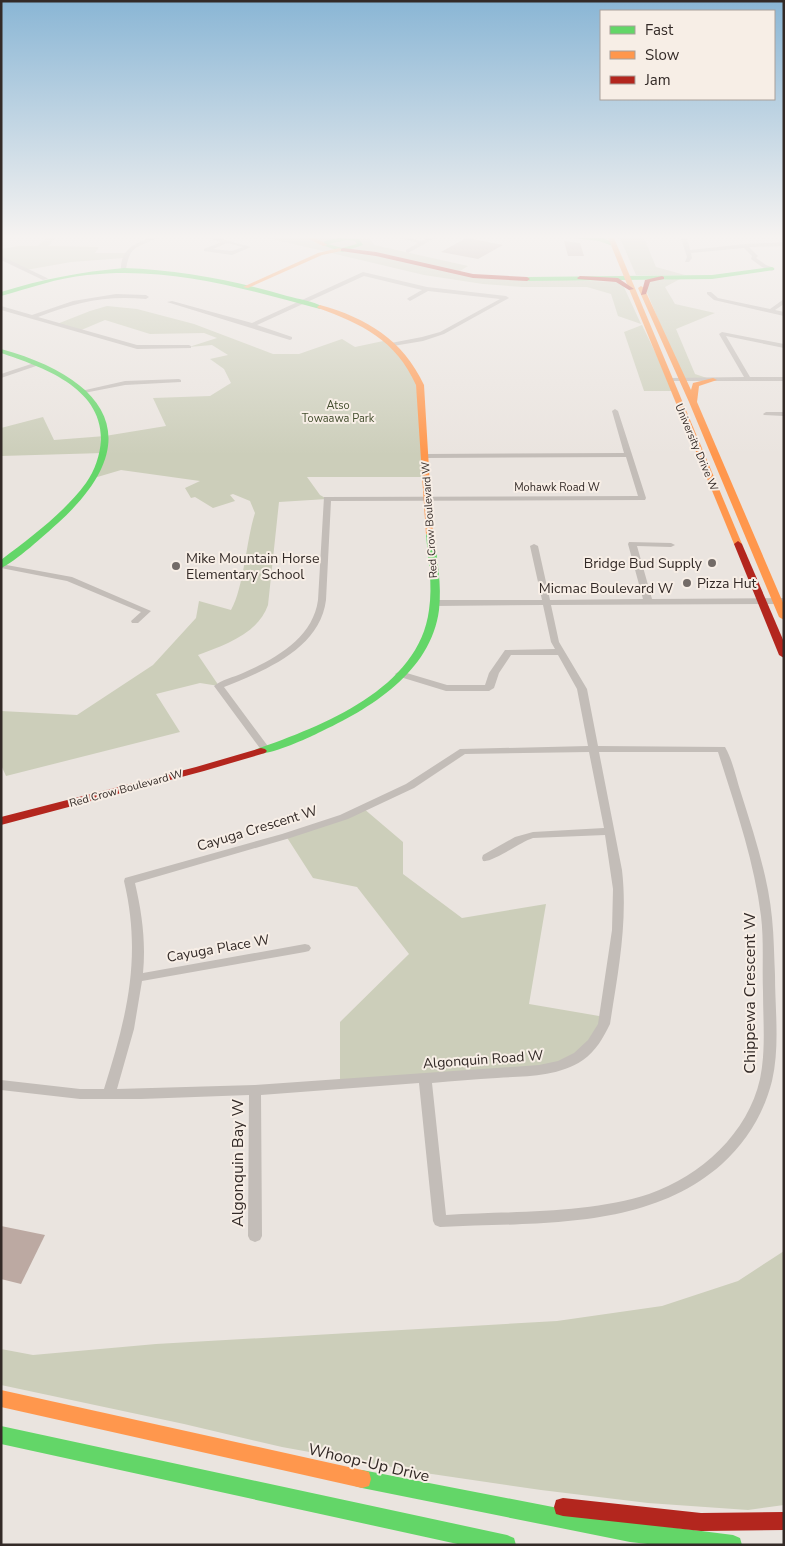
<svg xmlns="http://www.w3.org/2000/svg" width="785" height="1546" font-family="'Nunito Sans',sans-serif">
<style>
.green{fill:#ccceba}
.building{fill:#bca9a2}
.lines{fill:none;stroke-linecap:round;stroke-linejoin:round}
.street{fill:#c3bdb8;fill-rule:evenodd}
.fast{fill:#63d668;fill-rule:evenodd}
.slow{fill:#ff974d;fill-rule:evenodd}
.jam{fill:#b3261e;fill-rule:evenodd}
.poi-dot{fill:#736b67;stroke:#f7eee6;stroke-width:2}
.labels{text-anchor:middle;stroke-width:4;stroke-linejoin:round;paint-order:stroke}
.far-park-label{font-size:11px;fill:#444e2e;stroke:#f7eee6}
.far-street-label{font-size:11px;fill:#332a27;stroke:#f7eee6}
.poi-label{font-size:14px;fill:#332a27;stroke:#f7eee6;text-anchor:start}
.street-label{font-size:14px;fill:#332a27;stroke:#f7eee6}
.near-street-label{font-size:16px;fill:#332a27;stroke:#f7eee6}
</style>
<rect width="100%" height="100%" fill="#eae4df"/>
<g class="green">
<polygon points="46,238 55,238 48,246 99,247 95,253 125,253 124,258 71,262 26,270 1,258 1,249 19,246 38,246"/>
<polygon points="268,238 370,239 374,245 468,266 460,271 464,274 483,277 617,282 623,285 641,324 618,316 611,294 587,287 523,287 483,284 424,275"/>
<polygon points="620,238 644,238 656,267 685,275 636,275"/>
<polygon points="682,278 665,287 675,304 715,313 676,329 695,374 713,380 683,380 646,290 647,281"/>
<path d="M 107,306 L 137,309 L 194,324 L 273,354 L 299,354 L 342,339 L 355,347 L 388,340 L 415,370 L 425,477 L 307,477 L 320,495 L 327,499 L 279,502 L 268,605 C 258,634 224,645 198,655 L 219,686 L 200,683 L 156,694 L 180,732 L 6,776 L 1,765 L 1,711 L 77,715 L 153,665 L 196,618 L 199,601 L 231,610 C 244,587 246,541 255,513 L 250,501 L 233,494 L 230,495 L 235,501 L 213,508 L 195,497 L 191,498 L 185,488 L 200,481 L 121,470 L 94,478 L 103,453 L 1,456 L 1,428 L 43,417 L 54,440 L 105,436 L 166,426 L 153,398 L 210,396 L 231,383 L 224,369 L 210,359 L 228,355 L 212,345 L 189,347 L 217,338 L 204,333 L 150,334 L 105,320 L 79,331 L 57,324 L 90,311 Z"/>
<polygon points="642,325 674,391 644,391 624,332"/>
<polygon points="363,808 403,842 403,874 462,918 546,904 529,1004 605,1017 598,1038 558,1067 340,1084 340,1022 409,954 357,887 313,878 286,836"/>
<polygon points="784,1251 784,1505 748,1510 648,1503 541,1490 425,1473 282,1447 184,1424 1,1385 1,1349 33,1355 156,1344 557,1321 662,1306 738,1281"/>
</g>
<g class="building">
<polygon points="466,238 467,238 503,245 478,259 441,252"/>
<polygon points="564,241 580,243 584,256 568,256"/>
<polygon points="1,1226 45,1235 21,1284 1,1279"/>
</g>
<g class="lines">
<g class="street">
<path d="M 149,238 L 157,238 C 138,248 130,244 126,269 L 121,270 C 120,251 133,244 149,238 Z"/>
<path d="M 208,238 L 218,238 L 251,247 L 232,255 L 204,251 L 204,249 L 221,242 ZM 227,243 L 243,247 L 232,251 L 213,249 Z"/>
<polygon points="400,238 410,238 422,241 428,238 435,238 408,253 406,252 406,250 418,243"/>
<polygon points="681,238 687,238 690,250 745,244 784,242 784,246 749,247 758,256 756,258 766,265 774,268 775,269 772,271 762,267 751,259 752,256 744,248 691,253 692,258 689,262 685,262 687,257"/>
<polygon points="1,256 47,278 48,279 43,280 1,260"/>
<polygon points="363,272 427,287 506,296 509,298 444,334 423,341 393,346 390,344 391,343 422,337 440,332 500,299 428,291 410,301 407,299 408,298 422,290 364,276 257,325 292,337 292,339 290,340 167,302 172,301 252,323"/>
<polygon points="707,292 711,292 718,298 770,309 784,299 784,304 775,310 784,312 784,316 714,300 707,294"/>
<path d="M 116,294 L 146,295 L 149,297 L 146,299 C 106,295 76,302 38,317 L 137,345 L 189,345 L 191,346 L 191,348 L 137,349 L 1,310 L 1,306 L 32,315 L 73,301 Z"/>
<polygon points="722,332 784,344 784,348 726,336 750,377 784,377 784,381 668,381 667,380 670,378 744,377 719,334"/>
<polygon points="37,362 40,364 39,365 1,378 1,374"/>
<polygon points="179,379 181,380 181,382 125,385 84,393 81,391 125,381"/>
<path d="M 615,409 L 618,411 L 646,498 L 645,500 L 331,501 L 326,600 C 320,649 264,671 224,687 L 270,749 L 268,751 L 262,751 L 214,686 C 221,680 234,677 243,673 C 275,659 313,638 318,600 L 324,497 L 638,496 L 626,457 L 425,458 L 421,456 L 425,454 L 624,453 L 612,411 Z"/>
<polygon points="766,412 784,412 784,416 764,415 763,414"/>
<path d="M 629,542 L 671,543 L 675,545 L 671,547 L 637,546 L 652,599 L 784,598 L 784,604 L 551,605 L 559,642 L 587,689 L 598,746 L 725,747 C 733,761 736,778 741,793 C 754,834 768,876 772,918 C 774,937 774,956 775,975 C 775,1009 780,1047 772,1081 C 764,1113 747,1141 722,1164 C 647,1231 534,1222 440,1227 L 435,1225 L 433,1221 L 419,1083 L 261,1095 L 262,1236 L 260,1240 L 255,1242 L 250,1240 L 248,1236 L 249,1095 L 141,1099 L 80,1099 L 1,1090 L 1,1080 L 80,1089 L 104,1089 C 127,1016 142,957 124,881 L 125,878 L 282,834 L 340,815 L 406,784 L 460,749 L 588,746 L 577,689 L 558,655 L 511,655 L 499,673 L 494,688 L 489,691 L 446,691 L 397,676 L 395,674 L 400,671 L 447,685 L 485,685 L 489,673 L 505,650 L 555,649 L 551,642 L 543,605 L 435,606 L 431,603 L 435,600 L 542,600 L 530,546 L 534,544 L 538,546 L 550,600 L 643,599 L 628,544 ZM 589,752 L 604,828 L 533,832 L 515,837 L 483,855 L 482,858 L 483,861 C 492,863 520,842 533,838 L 605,835 L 613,889 L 612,930 L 598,1024 L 588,1040 L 574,1053 L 558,1061 L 539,1065 L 255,1085 L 117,1089 L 134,1029 L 142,981 L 305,952 L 309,951 L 311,948 L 309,945 L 305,944 L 143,973 C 146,942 142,913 135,883 L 290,838 L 348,819 L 414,788 L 465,754 ZM 599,752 L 718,752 C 735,806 754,860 761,916 C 764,941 762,967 763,992 C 763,1020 766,1051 760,1079 C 748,1133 701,1176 649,1194 C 588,1214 511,1211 446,1215 L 432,1083 C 454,1081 475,1079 497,1078 C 526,1076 558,1077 583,1060 C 596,1051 603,1038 610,1024 C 618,973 628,922 622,870 Z"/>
<polygon points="1,564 72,577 151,611 138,623 132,623 131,621 141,612 67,581 1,568"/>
</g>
<g class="fast">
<path d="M 338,238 L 359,239 L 363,245 L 342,252 L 322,245 L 325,241 ZM 347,240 L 355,241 L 357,244 L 342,248 L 328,244 Z"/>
<polygon points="572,238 603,238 616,244 613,246 599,241"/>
<polygon points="772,267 774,268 774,270 712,279 527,281 524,279 527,277 712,275"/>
<path d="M 124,268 C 180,270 233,280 287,296 C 298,299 314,301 323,307 L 320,309 C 241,288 170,266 87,275 C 57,278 30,288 1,296 L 1,292 C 43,279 80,272 124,268 Z"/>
<path d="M 1,349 C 106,378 151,439 58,523 C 47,533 14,563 1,568 L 1,560 C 31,537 63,514 86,483 C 95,470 100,455 101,440 C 102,387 42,367 1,353 Z"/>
<path d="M 430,531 L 434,534 C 437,559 442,585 439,610 C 431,672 370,709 318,733 C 306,739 269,756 257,753 L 255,751 L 257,749 C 322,726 419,689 429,610 C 433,585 428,559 426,534 Z"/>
<polygon points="1,1426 507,1535 514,1538 516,1545 462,1545 1,1444"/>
<polygon points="362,1470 630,1522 733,1535 740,1538 742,1545 656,1545 630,1542 362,1488 355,1486 353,1479 355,1472"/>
</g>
<g class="slow">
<polygon points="307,238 315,238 328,245 323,246"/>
<polygon points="608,238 614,238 742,544 741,546 738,547 734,544"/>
<polygon points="339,248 341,249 341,251 322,255 248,288 243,287 318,253"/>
<polygon points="641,286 644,288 691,390 693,383 713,378 717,380 699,386 697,402 784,605 784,620 779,617 689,402 638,288"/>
<path d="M 320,305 C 367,318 403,340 424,385 L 433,536 L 430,537 L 426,534 L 416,385 C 396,340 362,324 318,308 L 317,307 Z"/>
<polygon points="1,1390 362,1470 369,1472 371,1479 369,1486 362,1488 1,1407"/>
</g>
<g class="jam">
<polygon points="343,248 376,252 473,274 527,277 530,279 527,281 473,278 376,256 341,251 341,249"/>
<polygon points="580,276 618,278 634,289 629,290 616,282 578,279 577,278"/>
<polygon points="662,276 664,277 664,279 650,282 646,294 641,295 645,280"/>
<polygon points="738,541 742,544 784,642 784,658 779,655 734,544"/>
<polygon points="261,748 265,749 267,751 265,753 204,771 1,825 1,817 196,767"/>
<polygon points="563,1498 701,1513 784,1512 784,1530 701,1531 563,1516 556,1514 554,1507 556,1500"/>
</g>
</g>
<linearGradient id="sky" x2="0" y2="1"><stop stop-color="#8ab6d5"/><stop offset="0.52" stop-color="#f6f3f1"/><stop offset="1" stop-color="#f6f3f1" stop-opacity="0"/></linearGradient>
<rect width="785" height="455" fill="url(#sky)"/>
<g class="poi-dot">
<circle cx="712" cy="563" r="5"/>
<circle cx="176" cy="566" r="5"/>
<circle cx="687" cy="583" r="5"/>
</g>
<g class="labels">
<g class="far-park-label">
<text x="338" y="409">Atso<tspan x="338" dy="13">Towaawa Park</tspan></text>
</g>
<g class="far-street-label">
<text transform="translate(697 447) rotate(67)" y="4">University Drive W</text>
<text x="557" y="491">Mohawk Road W</text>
<text transform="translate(429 520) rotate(-94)" y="4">Red Crow Boulevard W</text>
<text transform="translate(126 788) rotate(-15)" y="4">Red Crow Boulevard W</text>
</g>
<g class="poi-label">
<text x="186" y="563">Mike Mountain Horse<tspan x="186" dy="16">Elementary School</tspan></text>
<text x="702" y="568" text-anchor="end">Bridge Bud Supply</text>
<text x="697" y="588">Pizza Hut</text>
</g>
<g class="street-label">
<text x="606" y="593">Micmac Boulevard W</text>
<text transform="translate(257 828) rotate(-17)" y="5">Cayuga Crescent W</text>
<text transform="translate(218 948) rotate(-10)" y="5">Cayuga Place W</text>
<text transform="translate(483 1059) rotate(-4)" y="5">Algonquin Road W</text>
</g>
<g class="near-street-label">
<text transform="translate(749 993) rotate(-90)" y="6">Chippewa Crescent W</text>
<text transform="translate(237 1163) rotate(-90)" y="6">Algonquin Bay W</text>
<text transform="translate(369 1462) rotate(13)" y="6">Whoop-Up Drive</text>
</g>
</g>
<rect width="785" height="1546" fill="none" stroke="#332a27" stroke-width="5"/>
<rect x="600" y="10" width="175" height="90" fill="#f7eee6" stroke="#a9a09a"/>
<rect x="610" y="26" width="25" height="8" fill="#63d668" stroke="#a9a09a"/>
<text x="645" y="35" font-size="15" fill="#332a27">Fast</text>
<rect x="610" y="51" width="25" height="8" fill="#ff974d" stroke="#a9a09a"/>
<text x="645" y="60" font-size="15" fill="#332a27">Slow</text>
<rect x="610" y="76" width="25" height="8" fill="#b3261e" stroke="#a9a09a"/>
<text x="645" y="85" font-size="15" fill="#332a27">Jam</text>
</svg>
